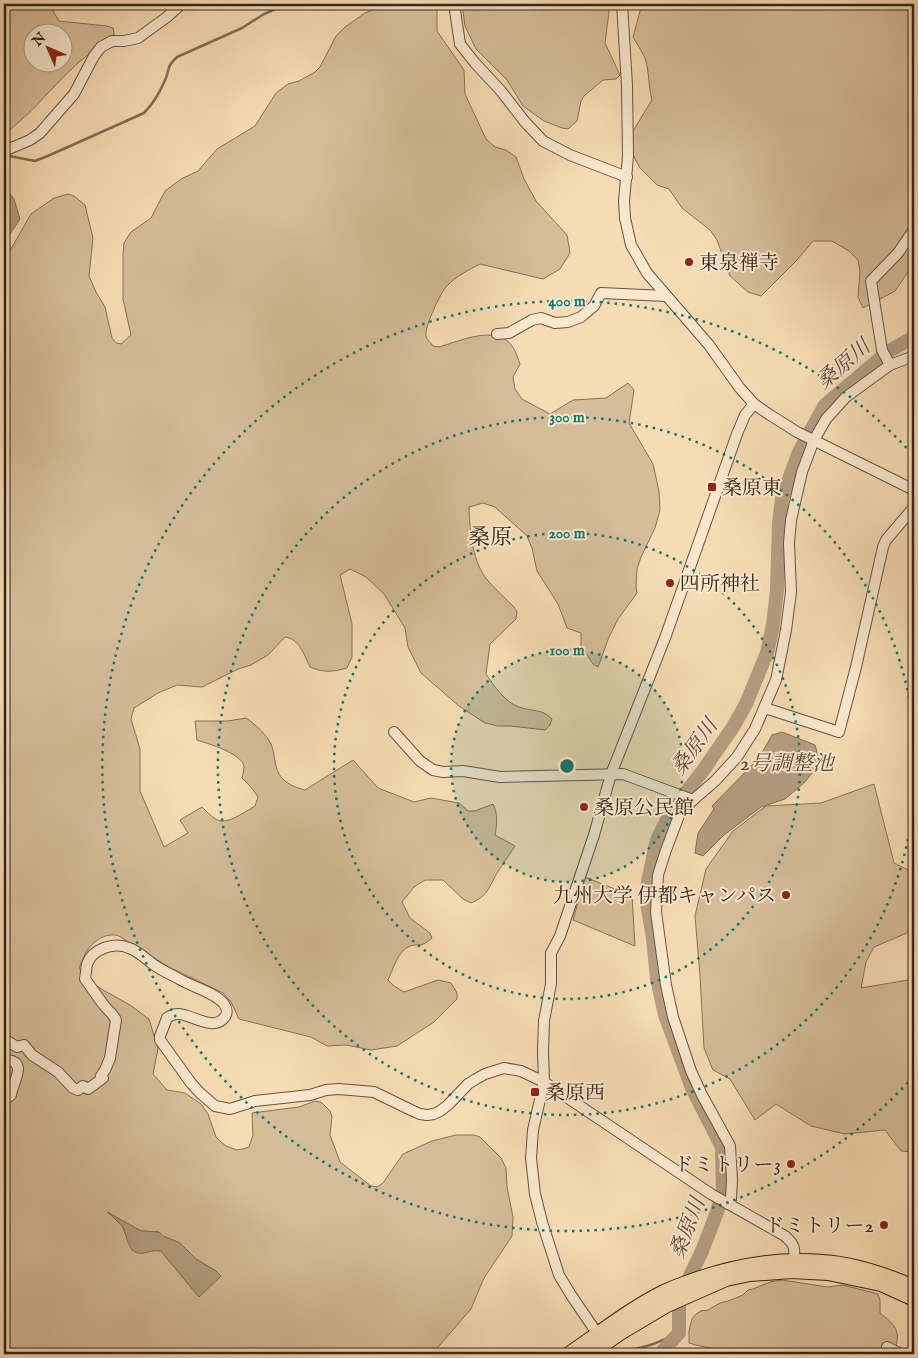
<svg xmlns="http://www.w3.org/2000/svg" width="918" height="1358" font-family="'IM FELL English','Noto Serif JP',serif">
<style>
.green{fill:#d6bd99;stroke:#85715a;fill-rule:evenodd}
.water{fill:#b59e80;stroke:#816e58}
.lines{fill:none;stroke-linecap:round;stroke-linejoin:round}
.stream{stroke:#816e58;stroke-width:2.5}
.river{stroke:#b59e80;stroke-width:14}
.minor-casing{stroke:#655342;stroke-width:12}
.major-casing{stroke:#34251c;stroke-width:16}
.minor{stroke:#fae8ce;stroke-width:10}
.major{stroke:#f7dcb3;stroke-width:14}
.ring{fill:none;stroke:#0f766e;stroke-width:2.5;stroke-dasharray:2.5 5}
.poi-dot{fill:#8f2418;stroke:#fae8ce;stroke-width:2}
.labels{text-anchor:middle;stroke-width:4;stroke-linejoin:round;paint-order:stroke}
.poi-label{font-size:20px;fill:#34251c;stroke:#fae8ce;text-anchor:start}
.water-label{font-size:21px;font-style:italic;fill:#5b493a;stroke:#fae8ce}
.quarter-label{font-size:22px;fill:#34251c;stroke:#fae8ce}
.centre{fill:#0f766e;stroke:#fae8ce;stroke-width:2.5}
.ring-label{font-size:15px;text-anchor:middle;font-weight:bold;fill:#0f766e;stroke:#fae8ce;stroke-width:4;stroke-linejoin:round;paint-order:stroke}
</style>
<rect width="100%" height="100%" fill="#f7dcb3"/>
<filter id="stains"><feTurbulence type="fractalNoise" baseFrequency=".004" numOctaves="4"/><feColorMatrix values="0 0 0 0 .2 0 0 0 0 .09 0 0 0 0 .02 0 0 0 .5 -.17"/></filter>
<radialGradient id="worn" r=".72"><stop offset=".6" stop-color="#630" stop-opacity="0"/><stop offset="1" stop-color="#630" stop-opacity=".3"/></radialGradient>
<g class="green">
<path d="M 4,4 L 49,4 L 59,21 L 107,26 L 113,28 L 114,33 L 112,39 C 68,62 43,106 4,134 ZM 32,32 L 62,32 L 62,62 L 32,62 Z"/>
<path d="M 378,4 L 437,4 L 437,31 L 464,70 L 465,94 L 486,139 L 495,147 L 506,150 L 516,157 L 524,179 L 536,201 L 567,235 L 570,253 L 560,269 L 543,279 L 480,264 C 469,270 456,276 447,286 C 441,291 424,328 426,336 C 427,340 431,343 433,346 L 439,347 C 460,341 496,324 512,346 C 516,351 518,359 520,364 L 513,377 L 515,389 L 522,399 L 550,414 L 573,400 L 606,398 L 628,383 L 634,390 L 629,423 L 653,464 L 659,491 L 660,510 L 655,528 L 641,557 L 637,569 L 636,587 L 637,593 L 618,619 L 609,637 L 598,667 L 593,664 L 581,646 L 581,633 L 567,628 L 558,604 L 537,571 L 532,548 L 527,536 L 495,507 L 483,503 L 469,507 C 470,532 472,563 489,582 C 497,591 506,599 514,607 L 517,612 L 516,619 L 490,644 L 486,674 C 494,686 506,703 519,707 C 533,712 541,708 552,719 L 550,725 L 545,730 L 511,726 L 498,726 L 485,723 L 459,706 L 421,673 L 408,647 L 405,628 L 384,594 L 366,577 L 350,569 L 340,575 L 352,624 L 352,657 L 347,668 C 332,672 324,673 310,667 C 304,655 300,639 285,637 L 268,655 L 251,665 L 238,669 L 202,687 L 177,685 L 158,693 L 134,708 L 131,719 L 140,749 L 140,791 L 164,847 L 188,833 L 180,820 L 202,807 C 207,812 215,821 222,821 C 231,822 248,810 255,806 L 258,797 L 251,787 L 242,778 C 243,775 244,769 244,766 C 241,753 209,744 197,740 L 195,721 L 228,721 L 246,718 C 256,725 265,733 271,744 C 275,753 274,765 279,774 C 284,783 296,788 305,790 L 353,760 L 378,788 L 414,802 L 431,798 L 459,803 L 468,811 L 475,811 L 493,804 C 498,813 497,825 495,835 L 515,846 C 509,855 503,864 497,873 C 489,887 488,896 471,903 L 463,899 L 443,880 L 425,880 L 414,887 L 402,902 L 410,918 L 430,933 L 432,938 C 421,948 421,943 410,946 C 398,950 393,970 388,980 L 394,986 L 404,992 L 438,980 L 451,983 L 457,993 L 457,999 L 434,1022 L 397,1046 L 371,1050 L 346,1045 L 327,1046 L 311,1037 L 239,1019 L 231,1002 L 223,993 L 169,967 L 119,936 C 107,932 95,940 88,949 C 84,955 82,962 79,968 L 82,973 L 91,982 L 103,990 L 130,1005 L 149,1019 L 158,1049 L 153,1074 L 167,1090 L 185,1093 L 201,1104 L 208,1114 L 216,1137 L 221,1142 L 226,1146 L 237,1150 L 243,1149 L 249,1147 L 253,1135 L 252,1113 L 299,1107 L 315,1101 L 321,1102 L 330,1111 L 332,1117 L 330,1135 L 340,1162 L 371,1186 L 377,1187 L 383,1183 L 403,1154 L 432,1141 L 456,1135 L 474,1135 L 480,1137 L 501,1158 L 506,1168 L 507,1187 L 513,1217 L 512,1236 L 484,1278 L 471,1309 L 432,1354 L 4,1354 L 4,261 L 31,214 L 54,198 L 68,194 L 74,196 L 85,205 L 93,238 L 89,276 L 96,292 L 105,307 L 112,338 L 116,343 L 121,344 L 131,335 L 123,299 L 123,255 L 124,243 L 131,232 L 151,218 L 165,191 L 181,179 L 198,171 L 217,149 L 255,126 L 276,93 L 288,84 L 299,81 L 315,72 L 320,67 L 336,36 L 345,27 L 365,13 L 375,9 ZM 109,1213 L 141,1231 L 159,1232 L 163,1236 L 180,1243 L 196,1259 L 216,1271 L 199,1297 L 161,1251 L 154,1250 L 142,1253 L 132,1250 L 122,1226 Z"/>
<polygon points="462,4 610,4 605,43 620,75 616,79 603,80 584,96 581,101 577,121 568,129 562,128 544,121 523,106 507,80 476,49 465,26"/>
<path d="M 642,4 L 914,4 L 914,263 L 895,291 L 863,308 L 858,297 L 860,271 L 858,260 L 849,251 L 832,241 L 813,241 L 796,261 L 761,296 L 748,292 L 730,276 L 717,240 L 710,230 L 682,208 L 669,189 L 657,185 L 640,168 L 634,157 L 631,144 L 633,131 L 652,100 C 649,89 649,77 647,65 C 645,55 638,46 633,37 Z"/>
<polygon points="874,784 894,863 914,873 914,930 874,947 866,962 861,988 914,979 914,1152 901,1151 885,1130 845,1134 811,1126 776,1104 755,1120 730,1079 713,1070 704,1048 700,976 695,916 706,869 733,831 766,806 821,803"/>
<polygon points="585,877 632,896 635,946 573,920"/>
<path d="M 782,1280 L 828,1287 L 843,1285 L 878,1294 L 880,1300 L 880,1313 C 895,1325 901,1330 895,1350 L 888,1354 L 722,1354 L 720,1350 C 709,1347 700,1347 689,1343 L 689,1331 L 692,1319 L 696,1314 L 701,1311 L 708,1310 L 720,1303 L 728,1301 L 743,1295 L 748,1290 L 753,1289 L 770,1282 Z"/>
</g>
<g class="water">
<polygon points="4,186 14,199 20,219 4,243"/>
<polygon points="782,732 815,745 820,763 805,782 785,799 761,807 724,835 703,856 695,853 698,833 714,809 712,806 759,758 772,735"/>
<path d="M 107,1212 L 141,1231 L 159,1232 L 163,1236 L 180,1243 L 196,1259 L 216,1271 L 221,1276 L 199,1297 L 161,1251 C 152,1249 144,1255 137,1253 C 127,1250 127,1233 122,1226 C 118,1221 112,1216 107,1212 Z"/>
</g>
<g class="lines">
<g class="stream">
<path d="M 4,162 L 9,156 L 35,161 L 50,155 L 144,113 C 154,103 161,90 166,78 C 170,66 167,67 177,57 L 242,28 L 264,14 L 287,4"/>
<path d="M 624,1354 C 632,1349 639,1348 647,1346 C 658,1343 669,1337 679,1333"/>
</g>
<polyline class="river" points="660,1354 679,1333 679,1299 702,1251 717,1212 723,1190 722,1147 692,1088 665,1015 657,979 653,938 646,898 648,881 657,840 668,818 684,795 702,772 733,727 746,704 767,653 773,625 777,590 779,524 782,498 799,452 825,405 889,351 914,337"/>
<g class="minor-casing">
<g id="minor">
<polyline points="454,4 460,44 475,63 501,91 525,122 543,141 570,155 627,177"/>
<polyline points="622,4 627,85 628,156 624,201 625,218 631,245 647,273 709,345 739,387 754,404 770,415 797,432 914,490"/>
<polyline points="4,151 30,140 40,133 74,94 94,56 101,47 112,41 124,41 138,38 167,17 181,4"/>
<polyline points="497,334 509,333 532,320 541,318 555,323 568,322 581,317 594,306 601,293 666,296"/>
<polyline points="890,365 882,350 871,281 898,253 913,231 914,227"/>
<polyline points="765,708 839,732 856,667 883,547 886,540 914,507"/>
<polyline points="394,732 420,761 433,770 443,772 463,771 500,777 623,774 693,800 715,781 737,757 755,729 776,680 786,630 791,592 789,543 791,520 802,472 814,440 826,419 846,397 890,365 914,356"/>
<polyline points="693,800 680,813 666,850 658,875 656,912 666,985 673,1017 691,1071 702,1095 730,1146 732,1179 731,1199 728,1204"/>
<path d="M 4,1039 L 17,1047 L 24,1045 L 32,1055 L 58,1072 L 73,1088 L 78,1090 L 83,1086 L 88,1089 L 103,1078 L 101,1076 L 105,1070 L 110,1058 L 116,1020 C 113,1013 107,1010 103,1004 C 97,996 91,987 85,979 C 86,974 86,969 87,964 C 93,948 114,942 129,948 C 138,951 146,959 154,965 C 163,971 172,975 181,980 C 193,987 216,993 224,1004 C 227,1008 228,1014 224,1018 C 213,1032 190,1013 177,1014 C 174,1014 170,1016 167,1018 L 160,1036 L 160,1040 L 191,1083 L 199,1092 L 215,1106 L 230,1109 L 255,1101 L 310,1095 L 326,1090 L 339,1089 L 374,1092 L 411,1110 L 420,1114 L 427,1115 L 434,1114 L 440,1111 L 448,1105 L 468,1084 L 476,1079 L 485,1074 L 504,1068 L 521,1071 L 544,1082 L 711,1194 L 785,1236 C 795,1245 795,1248 794,1261"/>
<path d="M 4,1060 C 30,1060 12,1083 11,1095 L 8,1097 L 4,1096"/>
<polyline points="601,1339 571,1295 559,1275 542,1222 535,1194 531,1158 533,1130 544,1082 543,1051 544,1021 551,984 551,953 560,936 594,835 611,774 665,638 737,434 745,415 754,404"/>
<polyline points="887,1347 901,1354"/>
</g>
</g>
<g class="major-casing">
<g id="major">
<path d="M 569,1354 C 600,1333 630,1309 664,1292 C 672,1288 681,1285 689,1282 C 732,1266 777,1258 823,1262 C 854,1264 886,1275 914,1287"/>
<polyline points="590,1354 620,1333 667,1305 726,1279 750,1274 792,1271 828,1273 881,1284 914,1299"/>
</g>
</g>
<use href="#minor" class="minor"/>
<use href="#major" class="major"/>
</g>
<circle cx="567" cy="766" r="116" fill="#0f766e" fill-opacity=".12"/>
<g class="ring">
<circle cx="567" cy="766" r="116"/>
<circle cx="567" cy="766" r="233"/>
<path d="M914 802A349 349 0 1 1 914 730"/>
<path d="M913 1077A465 465 0 1 1 913 455"/>
</g>
<g class="poi-dot">
<circle cx="689" cy="262" r="5"/>
<rect x="707" y="482" width="10" height="10" rx="2.5"/>
<circle cx="670" cy="583" r="5"/>
<circle cx="584" cy="807" r="5"/>
<circle cx="786" cy="895" r="5"/>
<rect x="530" y="1087" width="10" height="10" rx="2.5"/>
<circle cx="791" cy="1164" r="5"/>
<circle cx="884" cy="1225" r="5"/>
</g>
<g class="labels">
<g class="poi-label">
<text x="699" y="269">東泉禅寺</text>
<text x="722" y="494">桑原東</text>
<text x="680" y="590">四所神社</text>
<text x="594" y="814">桑原公民館</text>
<text x="776" y="902" text-anchor="end">九州大学 伊都キャンパス</text>
<text x="545" y="1099">桑原西</text>
<text x="781" y="1171" text-anchor="end">ドミトリー3</text>
<text x="874" y="1232" text-anchor="end">ドミトリー2</text>
</g>
<g class="water-label">
<text transform="translate(843 364) rotate(-41)" y="7">桑原川</text>
<text transform="translate(694 747) rotate(-54)" y="7">桑原川</text>
<text x="787" y="770">2号調整池</text>
<text transform="translate(687 1228) rotate(-69)" y="7">桑原川</text>
</g>
<g class="quarter-label">
<text x="490" y="544">桑原</text>
</g>
</g>
<circle cx="567" cy="766" r="8" class="centre"/>
<g class="ring-label">
<text x="567" y="306">400 m</text>
<text x="567" y="422">300 m</text>
<text x="567" y="538">200 m</text>
<text x="567" y="655">100 m</text>
</g>
<rect width="918" height="1358" fill="none" stroke="#f7dcb3" stroke-width="20"/>
<rect x="5" y="5" width="908" height="1348" fill="none" stroke="#34251c" stroke-width="2.5"/>
<rect x="10" y="10" width="898" height="1338" fill="none" stroke="#34251c"/>
<g transform="translate(48 48) rotate(315)"><circle r="24" fill="#fae8ce" stroke="#ab9a87"/>
<path d="M0-4L9 19L0 12L-9 19Z" fill="#8f2418"/>
<text y="-8" font-size="14" font-weight="bold" text-anchor="middle" fill="#34251c">N</text>
</g>
<rect width="100%" height="100%" filter="url(#stains)"/>
<rect width="100%" height="100%" fill="url(#worn)"/>
</svg>
